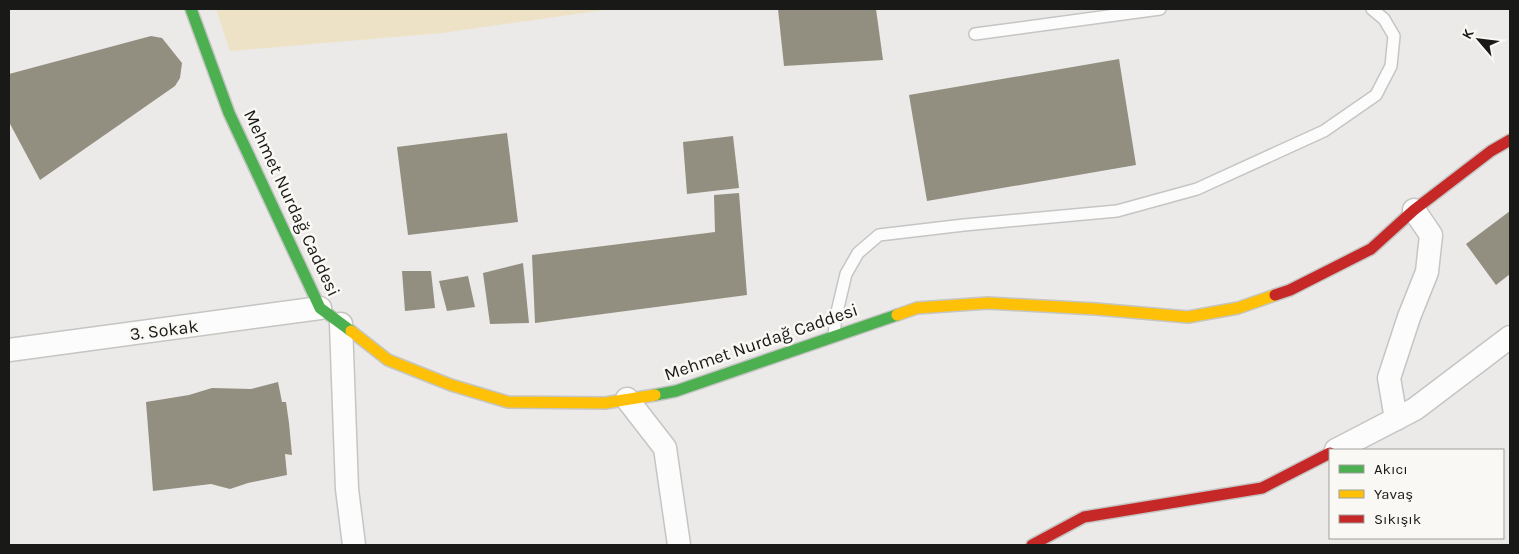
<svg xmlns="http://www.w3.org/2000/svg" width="1519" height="554" font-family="Karla,sans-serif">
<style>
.green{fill:#ede2c6}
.building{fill:#928e80}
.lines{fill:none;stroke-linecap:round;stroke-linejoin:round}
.lane-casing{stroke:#c5c5c3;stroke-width:14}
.street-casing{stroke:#c5c5c3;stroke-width:25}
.fast-casing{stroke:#c5c5c3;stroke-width:14}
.slow-casing{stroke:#c5c5c3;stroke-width:14}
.jam-casing{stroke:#c5c5c3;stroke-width:14}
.lane{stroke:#fcfcfc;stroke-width:11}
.street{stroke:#fcfcfc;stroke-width:22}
.fast{stroke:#4caf50;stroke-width:11}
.slow{stroke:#ffc107;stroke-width:11}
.jam{stroke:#c62828;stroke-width:11}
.labels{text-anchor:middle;stroke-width:5;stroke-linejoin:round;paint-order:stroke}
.street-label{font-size:18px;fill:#191918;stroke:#f9f8f4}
</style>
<rect width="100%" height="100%" fill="#ebeae8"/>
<polygon class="green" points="216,9 611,9 442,33 230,51"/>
<g class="building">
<polygon points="778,9 876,9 883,60 784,66"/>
<polygon points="151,36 162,38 182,63 180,78 175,86 40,180 9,122 9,74"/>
<polygon points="1119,59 1136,165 927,201 909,95"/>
<polygon points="507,133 518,222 408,235 397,147"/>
<polygon points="733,136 739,188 687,194 683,142"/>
<polygon points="739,193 747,295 535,323 532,255 715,232 714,195"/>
<polygon points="1510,211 1510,274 1496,285 1466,244"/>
<polygon points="523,263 529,323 490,324 483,273"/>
<polygon points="402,271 431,271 435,308 405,311"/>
<polygon points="468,276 475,307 447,311 439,281"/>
<polygon points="278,382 282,402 286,402 289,423 292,455 285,454 287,475 248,483 230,489 211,484 153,491 146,402 189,395 212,388 251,389"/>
</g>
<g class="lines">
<g class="lane-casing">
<g id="lane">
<polyline points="975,34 1160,9"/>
<polyline points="834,335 836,316 846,274 858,253 879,235 964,225 1117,211 1197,189 1324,131 1376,95 1391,66 1394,36 1384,19 1372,9"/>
</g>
</g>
<g class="street-casing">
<g id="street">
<polyline points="341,324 347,489 354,545"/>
<polyline points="9,350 320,308"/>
<polyline points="627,399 665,448 679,545"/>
<polyline points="1396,419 1389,378 1409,317 1427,272 1431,235 1414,210"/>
<polyline points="1336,450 1415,409 1510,337"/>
</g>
</g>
<g class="fast-casing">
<g id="fast">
<polyline points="191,9 229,113 320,308 351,331"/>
<polyline points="655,395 676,391 897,315"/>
</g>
</g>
<g class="slow-casing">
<g id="slow">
<polyline points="897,315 917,308 988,303 1096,309 1188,317 1238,308 1275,295"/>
<polyline points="351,331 388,360 451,385 508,402 605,403 655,395"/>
</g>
</g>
<g class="jam-casing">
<g id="jam">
<polyline points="1275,295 1290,290 1371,249 1414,210 1491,151 1510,140"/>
<polyline points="1032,545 1084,517 1262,488 1330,453"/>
</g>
</g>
<use href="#lane" class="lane"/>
<use href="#street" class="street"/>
<use href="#fast" class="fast"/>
<use href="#slow" class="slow"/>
<use href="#jam" class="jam"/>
</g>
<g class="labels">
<g class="street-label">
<text transform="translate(292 203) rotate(65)" y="6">Mehmet Nurdağ Caddesi</text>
<text transform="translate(164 330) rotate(-7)" y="6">3. Sokak</text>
<text transform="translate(761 342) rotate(-19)" y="6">Mehmet Nurdağ Caddesi</text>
</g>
</g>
<rect width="1519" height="554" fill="none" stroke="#191918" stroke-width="20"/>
<rect x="1329" y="449" width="175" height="90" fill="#f9f8f4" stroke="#9f9f9c"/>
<rect x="1339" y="465" width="25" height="8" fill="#4caf50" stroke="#9f9f9c"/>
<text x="1374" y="474" font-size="15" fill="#191918">Akıcı</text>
<rect x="1339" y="490" width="25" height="8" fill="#ffc107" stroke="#9f9f9c"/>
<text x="1374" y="499" font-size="15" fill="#191918">Yavaş</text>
<rect x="1339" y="515" width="25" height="8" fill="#c62828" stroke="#9f9f9c"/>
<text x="1374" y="524" font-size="15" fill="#191918">Sıkışık</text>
<g transform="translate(1479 40) rotate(298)" stroke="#f9f8f4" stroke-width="4" paint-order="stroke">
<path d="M0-4L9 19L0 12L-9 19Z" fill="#191918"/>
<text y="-8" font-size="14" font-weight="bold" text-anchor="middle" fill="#191918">K</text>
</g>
</svg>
